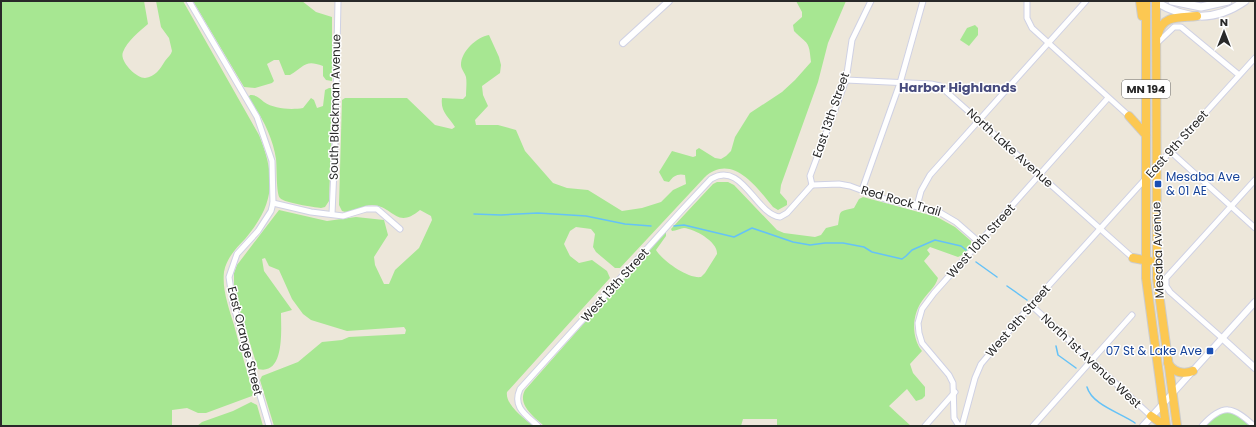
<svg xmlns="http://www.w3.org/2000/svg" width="1256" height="427" font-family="Poppins,sans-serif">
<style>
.green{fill:#a7e792}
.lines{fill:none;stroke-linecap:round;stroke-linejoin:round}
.stream{stroke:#65c2f7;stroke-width:1.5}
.minor-casing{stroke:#cfd1e4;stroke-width:7}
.tertiary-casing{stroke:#cfd1e4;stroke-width:8}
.secondary-casing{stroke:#cfd1e4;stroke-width:9}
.trunk-casing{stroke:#ccc;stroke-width:10}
.minor{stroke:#fff;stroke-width:5}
.tertiary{stroke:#fff;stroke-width:6}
.secondary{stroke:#fff;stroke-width:7}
.trunk{stroke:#fcc852;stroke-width:8}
.transit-dot{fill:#1a4fb4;stroke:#fff;stroke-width:1.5}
.labels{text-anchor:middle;stroke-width:3;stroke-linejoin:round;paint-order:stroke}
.shield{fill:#fff;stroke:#696969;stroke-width:1}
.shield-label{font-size:11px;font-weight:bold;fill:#292929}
.street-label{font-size:12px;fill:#292929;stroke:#fff}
.transit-label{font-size:12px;fill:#164399;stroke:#fff;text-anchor:start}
.neighbourhood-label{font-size:13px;font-weight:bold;fill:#474b7d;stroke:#fff}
</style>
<rect width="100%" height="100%" fill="#ede7da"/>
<g class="green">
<path d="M 1,1 L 144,1 L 148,24 C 140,31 127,41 123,52 C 119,61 136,78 145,78 C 155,77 160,69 165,61 C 168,57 171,55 172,51 L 169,38 L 161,27 L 156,1 L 183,1 L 259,135 C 276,177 275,204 245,239 C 236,248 226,259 224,272 C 222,290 229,308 234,325 C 240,348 247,371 253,393 L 252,396 L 206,413 L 198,413 L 187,408 L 172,410 L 172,426 L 1,426 Z"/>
<path d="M 193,1 L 302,1 L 316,12 L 332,17 L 332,81 L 326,80 L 323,76 L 323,66 C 305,59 305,66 290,75 L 285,75 L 279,60 L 274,60 L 267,64 L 274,81 L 272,83 L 255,88 L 244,87 Z"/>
<path d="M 796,1 L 846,1 L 828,43 L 818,82 L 781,185 L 780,193 L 787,201 L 787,205 L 778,210 L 773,207 C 756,186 731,152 704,178 L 620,268 L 615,268 L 596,252 L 593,247 L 595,234 L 591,229 L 576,227 L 570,231 L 564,244 L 570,256 L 579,263 L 592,260 L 607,271 L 610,278 L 507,392 C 505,405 524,418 533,426 L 274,426 L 260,380 L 262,376 L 298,362 L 322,342 L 342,340 L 349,337 L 405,334 L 406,330 L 404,327 L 347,331 L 311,320 L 303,314 L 292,299 L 279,270 L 269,266 L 265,258 L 262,259 L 264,271 L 292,310 L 281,313 C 281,329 285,376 258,369 L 237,302 L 234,285 L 234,273 L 237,265 L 279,210 L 327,221 L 356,217 L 384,220 L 388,235 L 374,257 L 375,265 L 384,284 L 389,284 L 395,270 L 419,248 L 432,220 L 431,216 L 420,210 C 396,230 394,206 372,205 C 362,205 352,215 342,211 L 339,205 L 342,100 L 345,98 L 407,98 L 435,125 L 452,129 L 455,127 C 449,117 440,112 442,98 L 463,99 L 466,96 C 466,90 467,83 466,77 C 465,73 461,69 461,65 C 461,51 477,37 489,35 L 499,57 L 501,65 L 500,73 L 482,86 L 483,95 L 488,106 L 475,120 L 476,125 L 498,125 L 516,130 L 525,151 L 553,183 L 567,188 L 588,190 L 622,211 L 642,208 L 661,202 L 673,190 L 686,184 L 685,175 C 678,173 673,176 669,182 L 664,181 L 659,172 L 672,151 L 693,157 L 696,156 L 696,150 L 699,148 L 715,158 L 721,159 L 726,156 L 731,151 L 735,137 L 750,113 L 782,92 L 795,80 L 811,62 C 809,40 808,45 794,31 L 793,25 L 802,17 L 802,12 Z"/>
<polygon points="975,25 978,28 978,35 969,46 960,40 967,28"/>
<path d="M 329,88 L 332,88 L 333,91 L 329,201 L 325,207 L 321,208 C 314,207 284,203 280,198 C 276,194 277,166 276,159 C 273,138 261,114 248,98 L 250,95 C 257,95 259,98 264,102 C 274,109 291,110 303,108 L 311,98 L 314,100 L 317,108 L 323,106 L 325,90 Z"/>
<path d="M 717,182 L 728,182 L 734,185 L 777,230 L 784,233 L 815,237 L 821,235 L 826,228 L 838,225 C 841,210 837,212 854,208 L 859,199 L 863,197 L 937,217 L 955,227 L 971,241 C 972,247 964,255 958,257 L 930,247 L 927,250 L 930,254 L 924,261 L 938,278 C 935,288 927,293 922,301 C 912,315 911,337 922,351 L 910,364 L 913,373 L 925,387 L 925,396 L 922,399 L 916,401 L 907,389 L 889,406 L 911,426 L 777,426 L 777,419 L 743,419 L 741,426 L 544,426 C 534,417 517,405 525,390 L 664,233 L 666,232 L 666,236 L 656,250 C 663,261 688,279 701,277 L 705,273 L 717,254 C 718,242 695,229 684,228 C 681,228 676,231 672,231 L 671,229 L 713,184 Z"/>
<polygon points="251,402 257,405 263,426 197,426 202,422 233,411"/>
<polygon points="1233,411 1252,426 1203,426 1216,413"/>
</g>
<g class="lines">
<g class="stream">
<polyline points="474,214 501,215 538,213 586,216 625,224 651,226"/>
<polyline points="674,226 684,225 734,237 752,228 793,242 810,245 825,243 843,243 864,247 872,252 902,259 906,256 912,250 935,240 961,246 966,250"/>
<polyline points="976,262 997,277"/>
<polyline points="1007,286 1027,300"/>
<polyline points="1056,346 1058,355 1076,368"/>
<path d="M 1087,387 C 1092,405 1121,413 1135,423"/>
</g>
<g class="minor-casing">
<g id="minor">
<polyline points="189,1 257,117 272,161 273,203 271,211 258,231 237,254 229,277 233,304 269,426"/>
<polyline points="1027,1 1027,18 1032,28 1129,116"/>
<polyline points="1156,44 1174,27 1181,27 1239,75"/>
<polyline points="846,80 931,84 940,86 1133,258"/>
<polyline points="1171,152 1255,228"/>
<polyline points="812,185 810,176 846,80 852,40 871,1"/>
<polyline points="812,185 839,184 850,186 885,199 939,212 956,222 980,243"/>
<polyline points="862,190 900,83 923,1"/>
<polyline points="273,203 311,212 343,216 366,209 377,209 400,229"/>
<polyline points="917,206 921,191 930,175 1086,1"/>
<polyline points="332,214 335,146 338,1"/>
<polyline points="1031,305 1151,416"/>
<polyline points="1222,338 1170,292 1166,286 1166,278 1255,180"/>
<path d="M 538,426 C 526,415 512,407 520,389 L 681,211 L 711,179 C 742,160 755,214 780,217 L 787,213 L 812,185"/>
<polyline points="925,426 955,392"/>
<polyline points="959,426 954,418 953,383 949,375 922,343 919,333 918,323 922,309 934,293 1108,98"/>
<polyline points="962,426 975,378 981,364 1031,305 1255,58"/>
<polyline points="1033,426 1132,315"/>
<path d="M 1202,426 C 1223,403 1233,406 1254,426"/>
</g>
</g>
<g class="tertiary-casing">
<g id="tertiary">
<polyline points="623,43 669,1"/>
<polyline points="1222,338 1255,368"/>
<polyline points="1143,426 1255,302"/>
</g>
</g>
<g class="secondary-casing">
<g id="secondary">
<polyline points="1172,1 1201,7 1228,1"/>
<path d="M 1156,2 C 1187,20 1215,22 1245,1"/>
</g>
</g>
<g class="trunk-casing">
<g id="trunk">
<polyline points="1140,1 1142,16"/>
<polyline points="1146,1 1146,278 1166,426"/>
<polyline points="1156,1 1157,279 1177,426"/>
<path d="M 1158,34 C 1163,14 1181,18 1197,16"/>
<polyline points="1129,116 1146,135"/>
<polyline points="1133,258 1149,261"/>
<path d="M 1168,363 C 1173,372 1183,375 1193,371"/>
<polyline points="1151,416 1165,426"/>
</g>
</g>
<use href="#minor" class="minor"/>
<use href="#tertiary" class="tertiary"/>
<use href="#secondary" class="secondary"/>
<use href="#trunk" class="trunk"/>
</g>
<g class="transit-dot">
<rect x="1154" y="180" width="8" height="8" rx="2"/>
<rect x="1206" y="347" width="8" height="8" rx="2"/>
</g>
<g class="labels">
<rect class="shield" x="1122" y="80" width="48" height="18" rx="3"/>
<g class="shield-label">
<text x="1146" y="93">MN 194</text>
</g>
<g class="street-label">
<text transform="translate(335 107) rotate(-89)" y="4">South Blackman Avenue</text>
<text transform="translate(831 115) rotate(-71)" y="4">East 13th Street</text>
<text transform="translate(1177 144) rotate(-48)" y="4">East 9th Street</text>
<text transform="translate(1010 148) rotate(42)" y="4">North Lake Avenue</text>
<text transform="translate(901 201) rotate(16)" y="4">Red Rock Trail</text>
<text transform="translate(981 241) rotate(-48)" y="4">West 10th Street</text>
<text transform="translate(1158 250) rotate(-92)" y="4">Mesaba Avenue</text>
<text transform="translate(615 285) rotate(-48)" y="4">West 13th Street</text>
<text transform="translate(1018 321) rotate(-49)" y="4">West 9th Street</text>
<text transform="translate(245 341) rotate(76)" y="4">East Orange Street</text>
<text transform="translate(1091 361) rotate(43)" y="4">North 1st Avenue West</text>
</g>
<g class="transit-label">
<text x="1166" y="181">Mesaba Ave<tspan x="1166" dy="14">&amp; 01 AE</tspan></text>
<text x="1202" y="355" text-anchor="end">07 St &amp; Lake Ave</text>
</g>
<g class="neighbourhood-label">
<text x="958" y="92">Harbor Highlands</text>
</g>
</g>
<rect width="1256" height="427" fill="none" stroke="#292929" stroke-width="4"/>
<g transform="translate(1224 32)" stroke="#ffffff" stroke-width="3" paint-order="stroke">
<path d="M0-3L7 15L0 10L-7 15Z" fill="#292929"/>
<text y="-6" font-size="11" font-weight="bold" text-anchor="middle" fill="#292929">N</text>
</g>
</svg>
